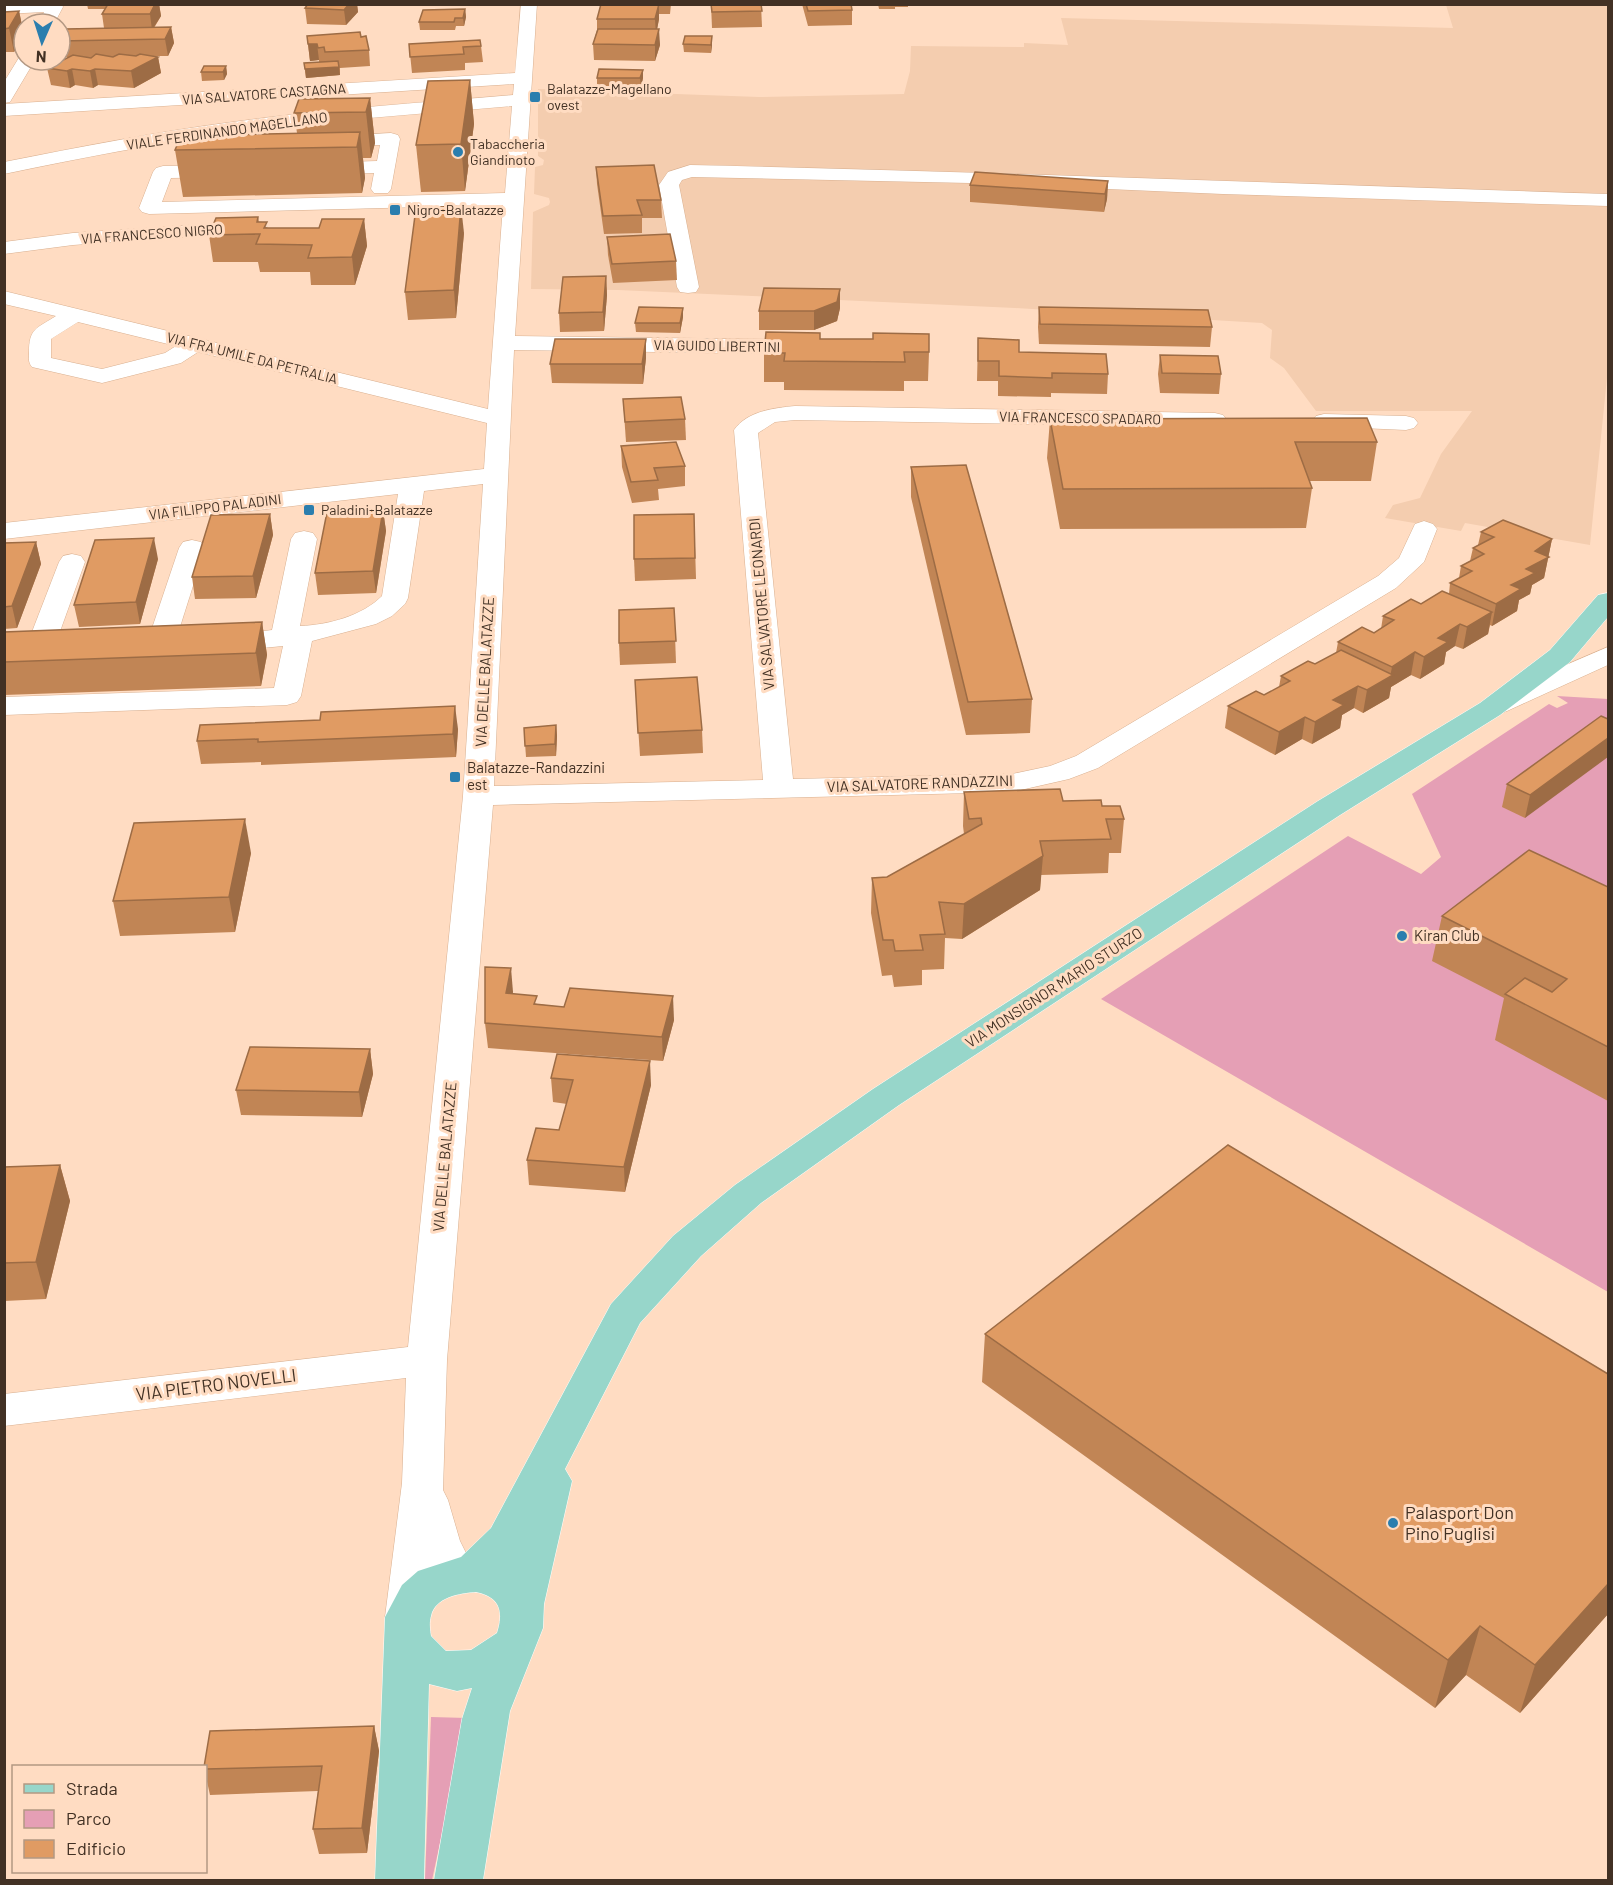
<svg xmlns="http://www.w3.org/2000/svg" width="1613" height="1885" font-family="Barlow,sans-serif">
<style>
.built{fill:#f4cdaf}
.green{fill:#e59fb5}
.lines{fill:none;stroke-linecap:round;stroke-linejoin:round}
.minor-casing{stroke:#d9b090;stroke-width:1}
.major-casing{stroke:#fff;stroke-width:1}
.minor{fill:#fff;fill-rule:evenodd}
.major{fill:#97d6ca;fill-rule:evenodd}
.wall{fill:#c18555}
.shaded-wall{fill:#9d6c45}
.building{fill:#e09b63;stroke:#9d6c45;stroke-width:1.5}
.poi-dot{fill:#2b7eae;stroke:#ffdcc2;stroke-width:2}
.labels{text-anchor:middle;stroke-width:6;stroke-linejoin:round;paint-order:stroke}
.far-poi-label{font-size:14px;fill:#423124;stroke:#ffdcc2;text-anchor:start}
.far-street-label{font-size:14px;fill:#423124;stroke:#ffdcc2}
.street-label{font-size:15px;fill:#423124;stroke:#ffdcc2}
.poi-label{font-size:15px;fill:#423124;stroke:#ffdcc2;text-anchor:start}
.near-street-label{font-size:18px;fill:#423124;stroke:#ffdcc2}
.near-poi-label{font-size:18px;fill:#423124;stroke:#ffdcc2;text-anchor:start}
</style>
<rect width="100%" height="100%" fill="#ffdcc2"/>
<polygon class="built" points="1446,5 1608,5 1608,195 1604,196 1603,203 1608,203 1608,368 1590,545 1465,523 1461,531 1385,518 1393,505 1420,498 1441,454 1472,411 1316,411 1284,368 1270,358 1272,330 1262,323 1015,308 618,290 531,289 533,212 549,205 550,202 549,198 534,194 535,167 543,165 544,160 538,156 538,89 759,97 904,94 910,71 911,46 1024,47 1024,43 1068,45 1061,18 1453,28"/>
<g class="green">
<polygon points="1557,696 1608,699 1608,1292 1101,999 1348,836 1421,874 1441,857 1412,794 1549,704 1557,708 1568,703"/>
<polygon points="431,1717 467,1718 432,1880 425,1880"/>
</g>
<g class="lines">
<g class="minor-casing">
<g id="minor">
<polygon points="4,4 62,4 63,7 54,24 38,24 44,12 4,14"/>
<path d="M 521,4 L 537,4 L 515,336 L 807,340 L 815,342 L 818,347 L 815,352 L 807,354 L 514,350 L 494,786 L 763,780 L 734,430 C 747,411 774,408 795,406 L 1215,413 L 1223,415 L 1227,420 L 1223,425 L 1215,427 L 795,420 L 775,422 L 758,433 L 793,779 L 1012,774 L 1050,766 L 1076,756 L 1378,576 L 1399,558 L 1415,524 L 1424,521 L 1433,524 L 1437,529 L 1424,562 L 1396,588 L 1098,768 L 1069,779 L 1012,792 L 493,805 L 447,1360 L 443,1490 L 448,1500 L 460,1541 L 477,1575 L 471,1588 L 455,1593 L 439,1588 L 434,1577 L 429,1617 L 423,1630 L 407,1636 L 391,1630 L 385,1617 L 402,1483 L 406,1378 L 4,1426 L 4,1394 L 408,1347 L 463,796 L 483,484 L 424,491 L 408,598 L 405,604 L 392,616 L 376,624 L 312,641 L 301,696 L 297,702 L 287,705 L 4,715 L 4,697 L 274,688 L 283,646 L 221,652 L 211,650 L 207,644 L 211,638 L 272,630 L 291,539 L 295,533 L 304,531 L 313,533 L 317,539 L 300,626 C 328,625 362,616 382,596 L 398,494 L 4,539 L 4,523 L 484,469 L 487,423 L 198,352 L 181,363 L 102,383 L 32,367 C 28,362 29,359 29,353 C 29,328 36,329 56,316 L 4,304 L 4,291 L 488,409 L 503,205 L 149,214 L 142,212 L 139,208 L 153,172 L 156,168 L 163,166 L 224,165 L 231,167 L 234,171 L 231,175 L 224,177 L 171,178 L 162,202 L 505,193 L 512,106 C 419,114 326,120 234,133 C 157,143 81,158 4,174 L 4,162 C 80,147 156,132 233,122 C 326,109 419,103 513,95 L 514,84 L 4,116 L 4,104 L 515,73 ZM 78,322 L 176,346 L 165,353 L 102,369 L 51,358 L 51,339 Z"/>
<polygon points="24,55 24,60 35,60 10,102 4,103 4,82 20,56"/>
<polygon points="391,133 398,135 400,139 391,189 388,193 374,193 371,189 374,173 318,175 311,173 308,169 311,165 318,163 377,161 380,145 328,147 321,145 318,141 321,137"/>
<path d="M 690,165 C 996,172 1302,184 1608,194 L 1608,206 L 1223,194 L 970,183 L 692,177 L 682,180 L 679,185 L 699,287 L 696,292 L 688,293 L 680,292 L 677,287 L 659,185 L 668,172 Z"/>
<polygon points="257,221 264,223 267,227 264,231 73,245 4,254 4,242 73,233"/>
<polygon points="1324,414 1406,416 1414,418 1418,423 1414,428 1406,430 1316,426 1312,421 1316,416"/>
<polygon points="192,540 201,542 205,548 173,649 169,655 159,657 149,655 145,649 179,548 183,542"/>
<polygon points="72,554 81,556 85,562 58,637 54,643 44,645 34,643 30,637 59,562 63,556"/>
<polygon points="1608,647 1608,665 1507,711 1497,714 1487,711 1483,705 1487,699"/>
</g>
</g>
<g class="major-casing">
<path id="major" d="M 1608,593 L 1608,617 L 1570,662 L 1500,715 L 1340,815 L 899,1105 L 761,1203 L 701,1256 L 640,1323 L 565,1469 L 572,1481 L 544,1604 L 543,1628 L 510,1711 L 483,1880 L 434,1880 L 462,1719 L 472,1688 L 457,1691 L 429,1684 L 424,1880 L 375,1880 L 385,1617 L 402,1585 L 418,1571 L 461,1557 L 491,1528 L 611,1304 L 673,1236 L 735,1185 L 873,1089 L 1318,801 L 1480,703 L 1550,650 L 1598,595 ZM 476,1592 C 500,1597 504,1611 497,1633 L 471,1650 L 446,1651 L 431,1636 C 430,1630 429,1622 431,1616 C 435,1597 460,1593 476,1592 Z"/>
</g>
<use href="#minor" class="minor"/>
<use href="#major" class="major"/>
</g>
<g class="wall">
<polygon points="87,4 159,4 161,16 154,28 171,27 174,43 168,56 154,56 158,57 161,73 134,88 98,85 93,88 75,85 70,88 51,85 47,68 69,57 60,57 60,36 104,28 102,14 105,9 88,9"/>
<polygon points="308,4 357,4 358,12 346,25 307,24 305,8"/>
<polygon points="601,4 671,4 670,14 659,14 659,19 657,29 660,45 655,61 594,60 593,44 597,30 597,19"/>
<polygon points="711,4 761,4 762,27 712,28"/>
<polygon points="802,4 851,4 852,10 852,25 808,26"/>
<polygon points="878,4 908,4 908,7 895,7 895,9 879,9"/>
<rect x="1247" y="4" width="37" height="2"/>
<polygon points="465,9 466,17 464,26 456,26 455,30 420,30 419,22"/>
<polygon points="19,11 24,35 14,52 4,52 4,12"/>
<polygon points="307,36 361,37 369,50 370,66 340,68 340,75 306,78 304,63 319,62 319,60 310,61"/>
<polygon points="712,36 712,45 711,53 684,52 683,44"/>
<polygon points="409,44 481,46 483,62 465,63 465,70 412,73"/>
<polygon points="226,66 227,74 224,80 202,81 201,72"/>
<polygon points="643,70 643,78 641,87 597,86 597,78"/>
<polygon points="470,80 474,124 465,191 421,192 416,145"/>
<polygon points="370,98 375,143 371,158 363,158 365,178 362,193 183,197 175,150 297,133 294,113"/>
<polygon points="596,167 661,200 662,218 642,218 642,233 604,234 597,184"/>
<polygon points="1108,181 1107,199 1104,212 970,202 970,185"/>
<polygon points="258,217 259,222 268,228 319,228 364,219 367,246 355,285 311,285 310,272 260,272 258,262 213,262 209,235"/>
<polygon points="464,233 456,318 408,320 405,292"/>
<polygon points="607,237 676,261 677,280 613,283 608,255"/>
<polygon points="606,276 607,295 604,331 560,332 559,313"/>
<polygon points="1039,307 1212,327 1210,347 1039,344 1038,327"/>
<polygon points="683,308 683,317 680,333 636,332 635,323"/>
<polygon points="840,308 837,321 814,330 759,330 759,311"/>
<polygon points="978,338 1019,352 1108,374 1107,394 1051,393 1051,397 998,396 998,381 977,381"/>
<polygon points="646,339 646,358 643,384 552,383 550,364"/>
<polygon points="820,339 929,352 928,381 904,381 904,391 784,390 784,382 764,382 764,353"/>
<polygon points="1160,355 1221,374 1219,394 1160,393 1158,374"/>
<polygon points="623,399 685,419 686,440 626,442"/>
<polygon points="1050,419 1377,442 1371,481 1309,481 1312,488 1306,528 1060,529 1047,458"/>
<polygon points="621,446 685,466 685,486 658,489 659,500 632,503 622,467"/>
<polygon points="911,467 1032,699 1030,733 966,735 911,497"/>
<polygon points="383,510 386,531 376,593 318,595 315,573"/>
<polygon points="270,514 273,535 256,598 195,599 192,577"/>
<polygon points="694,514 696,579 635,581 634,559"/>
<polygon points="1481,532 1552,539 1544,578 1532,585 1530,594 1519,600 1517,611 1492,626 1490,625 1488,634 1463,649 1455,646 1446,652 1444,664 1420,679 1411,675 1391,687 1389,698 1363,713 1354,708 1342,715 1340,728 1312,744 1302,739 1275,755 1225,728 1228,706 1264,695 1279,687 1281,676 1315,664 1336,653 1338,642 1374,633 1381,629 1383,616 1421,604 1449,594 1450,583 1459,578 1461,566 1470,561 1473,548 1478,545"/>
<polygon points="36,542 41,564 17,628 4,629 4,543"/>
<polygon points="158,559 140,624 79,627 74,605"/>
<polygon points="674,608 676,663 620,665 619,643"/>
<polygon points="262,622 267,655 261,686 4,695 4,632"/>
<polygon points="635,680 702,730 703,753 640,756"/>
<polygon points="1608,719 1525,818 1502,807 1507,784"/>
<polygon points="556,725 557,736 556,756 526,757 524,728"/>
<polygon points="458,729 456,757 261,765 261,762 201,764 197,741"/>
<polygon points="964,792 1102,806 1124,819 1121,853 1109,853 1108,873 1041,875 1040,890 962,939 945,938 944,969 922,970 922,985 894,987 892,975 882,976 871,913 872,878 887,877 964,834 963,826"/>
<polygon points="251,853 235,932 120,936 113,901"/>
<polygon points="1608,887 1608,1101 1495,1040 1504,998 1432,961 1442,916"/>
<polygon points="513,992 513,994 537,1004 674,1020 663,1061 488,1048 485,1023"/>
<polygon points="370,1049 373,1074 362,1117 241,1115 236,1090"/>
<polygon points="551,1078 651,1085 625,1192 529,1185 527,1160 559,1130 567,1104 553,1102"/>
<polygon points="60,1165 70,1201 46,1299 4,1301 4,1167"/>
<polygon points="985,1334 1608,1614 1520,1713 1466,1675 1435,1708 982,1382"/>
<polygon points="374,1726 379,1751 367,1853 319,1854 313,1829 318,1791 210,1795 206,1777 206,1767"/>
</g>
<g class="shaded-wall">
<polygon points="155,4 159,4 161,16 152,30 150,14"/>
<polygon points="349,4 357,4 358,12 346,25 344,10"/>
<polygon points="659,4 659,19 656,35 655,19"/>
<polygon points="465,9 466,17 464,26 463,18"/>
<polygon points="19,11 24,35 14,52 9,28"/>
<polygon points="171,27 174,43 168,56 165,39"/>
<polygon points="659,29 660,45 655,61 655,45"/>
<polygon points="712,36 712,45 711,53 711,45"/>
<polygon points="308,44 317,44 319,60 310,61"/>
<polygon points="158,57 161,73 134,88 131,71"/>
<polygon points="226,66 227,74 224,80 223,72"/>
<polygon points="339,67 340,75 306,78 305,69"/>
<polygon points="72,69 75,85 70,88 67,71"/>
<polygon points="95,69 98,85 93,88 90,71"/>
<polygon points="643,70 643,78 641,87 640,78"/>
<polygon points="470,80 474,124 465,191 461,144"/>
<polygon points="370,98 375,143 371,158 366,112"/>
<polygon points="360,132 365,178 362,193 357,147"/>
<polygon points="1108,181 1107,199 1104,212 1105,194"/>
<polygon points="461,206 464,233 456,318 454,290"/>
<polygon points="364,219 367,246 355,285 352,257"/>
<polygon points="606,276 607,295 604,331 603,312"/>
<polygon points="840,289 840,308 837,321 814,330 814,311"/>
<polygon points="683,308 683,317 680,333 680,323"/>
<polygon points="646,339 646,358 643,384 642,364"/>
<polygon points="383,510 386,531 376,593 373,571"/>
<polygon points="270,514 273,535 256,598 253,576"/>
<polygon points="154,538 158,559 140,624 136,602"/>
<polygon points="1552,539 1544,578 1532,585 1530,594 1519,600 1517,611 1492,626 1496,604 1535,551"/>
<polygon points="36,542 41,564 17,628 12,606"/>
<polygon points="1492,612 1488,634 1463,649 1467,627"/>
<polygon points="262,622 267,655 261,686 256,653"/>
<polygon points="1460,624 1455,646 1446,652 1444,664 1420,679 1424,657 1438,638"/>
<polygon points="1415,652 1411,675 1391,687 1389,698 1363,713 1367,690 1390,677 1392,667"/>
<polygon points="1358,686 1354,708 1342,715 1340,728 1312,744 1315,722 1333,700"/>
<polygon points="455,706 458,729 456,757 453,734"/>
<polygon points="1305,717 1302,739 1275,755 1279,732"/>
<polygon points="556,725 557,736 556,756 555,744"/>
<polygon points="1608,738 1608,757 1525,818 1530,795"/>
<polygon points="245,819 251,853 235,932 229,897"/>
<polygon points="1043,856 1040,890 962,939 964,904"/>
<polygon points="511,968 513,992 508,1017 506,993"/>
<polygon points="673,996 674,1020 663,1061 662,1037"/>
<polygon points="370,1049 373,1074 362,1117 359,1092"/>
<polygon points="650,1061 651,1085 625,1192 624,1167"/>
<polygon points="60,1165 70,1201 46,1299 36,1262"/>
<polygon points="1608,1584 1608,1614 1520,1713 1535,1665"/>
<polygon points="1480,1626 1466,1675 1435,1708 1448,1660"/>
<polygon points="374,1726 379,1751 367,1853 362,1828"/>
</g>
<g class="building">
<polygon points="108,4 155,4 150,14 102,14"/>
<polygon points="308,4 349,4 344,10 305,8"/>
<polygon points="601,4 659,4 655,19 597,19"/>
<polygon points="711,4 761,4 762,11 712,12"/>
<polygon points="806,4 851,4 852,10 808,11"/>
<polygon points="465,9 463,18 455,18 454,22 419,22 423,10"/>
<polygon points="19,11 9,28 4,29 4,12"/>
<polygon points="171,27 165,39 60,41 60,36 65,29"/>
<polygon points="598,29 659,29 655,45 593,44"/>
<polygon points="360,32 361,37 366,36 369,50 325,52 324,47 318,48 317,44 308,44 307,36"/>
<polygon points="685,36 712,36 711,45 683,44"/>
<polygon points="480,40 481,46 463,47 464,54 410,57 409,44"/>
<polygon points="96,54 113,57 119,54 136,56 140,54 158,57 131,71 95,69 90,71 72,69 67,71 47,68 73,55 91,58"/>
<polygon points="338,61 339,67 305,69 304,63"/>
<polygon points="204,66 226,66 223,72 201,72"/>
<polygon points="599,69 643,70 640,78 597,78"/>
<polygon points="470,80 461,144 416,145 428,81"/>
<polygon points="370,98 366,112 294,113 299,99"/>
<polygon points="360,132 357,147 175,150 181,136"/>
<polygon points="654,165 661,200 637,200 642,215 603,216 596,167"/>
<polygon points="975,172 1108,181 1105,194 970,185"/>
<polygon points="461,206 454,290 405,292 416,208"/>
<polygon points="258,217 257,222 267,222 264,228 319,228 322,219 364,219 352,257 308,258 312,245 256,244 260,234 209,235 216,218"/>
<polygon points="670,234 676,261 612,264 607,237"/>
<polygon points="606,276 603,312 559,313 563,277"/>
<polygon points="764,288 840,289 837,302 814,311 759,311"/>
<polygon points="639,307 683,308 680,323 635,323"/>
<polygon points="1039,307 1208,310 1212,327 1040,324"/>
<polygon points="766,332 820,333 820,339 873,339 873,333 929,334 929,352 904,352 905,362 784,361 785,353 764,353"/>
<polygon points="978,338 1019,340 1019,352 1106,354 1108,374 1052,373 1052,378 999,376 999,361 978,361"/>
<polygon points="555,339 646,339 642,364 550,364"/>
<polygon points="1160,355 1218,356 1221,374 1162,373"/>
<polygon points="681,397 685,419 625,422 623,399"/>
<polygon points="1367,418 1377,442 1295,442 1312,488 1063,489 1050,419"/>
<polygon points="676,442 685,466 654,468 658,480 631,482 621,446"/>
<polygon points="966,465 1032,699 968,702 911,467"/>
<polygon points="383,510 373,571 315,573 327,512"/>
<polygon points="270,514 253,576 192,577 211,515"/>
<polygon points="694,514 695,558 634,559 634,515"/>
<polygon points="1503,520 1552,539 1535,551 1549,557 1526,569 1535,573 1511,585 1521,589 1496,604 1450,583 1472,571 1461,566 1484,554 1473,548 1494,537 1481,532"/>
<polygon points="154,538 136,602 74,605 95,540"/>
<polygon points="36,542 12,606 4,607 4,543"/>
<polygon points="1442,591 1492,612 1467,627 1460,624 1438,638 1448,642 1424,657 1415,652 1392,667 1338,642 1362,627 1374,633 1394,620 1383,616 1411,599 1421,604"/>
<polygon points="674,608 676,641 619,643 619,610"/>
<polygon points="262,622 256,653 4,662 4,632"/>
<polygon points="1341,650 1393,675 1367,690 1358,686 1333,700 1344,705 1315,722 1305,717 1279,732 1228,706 1256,691 1264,695 1290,681 1281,676 1308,661 1315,664"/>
<polygon points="697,677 702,730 638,733 635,680"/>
<polygon points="455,706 453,734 258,742 258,739 197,741 200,725 320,720 321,712"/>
<polygon points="1601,716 1608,719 1608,738 1530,795 1507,784"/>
<polygon points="556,725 555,744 525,746 524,728"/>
<polygon points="1060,789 1063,801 1101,800 1102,806 1120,806 1124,819 1106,819 1111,839 1040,841 1043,856 964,904 939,902 945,934 920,935 923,950 895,951 893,940 883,940 872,878 887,877 982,824 981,818 969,819 964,792"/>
<polygon points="245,819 229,897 113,901 134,823"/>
<polygon points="1529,850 1608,887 1608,1047 1505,994 1525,978 1552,992 1567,979 1442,916"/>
<polygon points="485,967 511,968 506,993 537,996 534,1004 564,1007 570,988 673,996 662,1037 485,1023"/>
<polygon points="250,1047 370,1049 359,1092 236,1090"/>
<polygon points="557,1054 650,1061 624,1167 527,1160 536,1128 559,1130 573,1080 551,1078"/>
<polygon points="1228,1145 1608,1374 1608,1584 1535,1665 1480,1626 1448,1660 985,1334"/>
<polygon points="60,1165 36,1262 4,1263 4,1167"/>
<polygon points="374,1726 362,1828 313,1829 322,1766 206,1769 206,1767 204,1767 210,1731"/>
</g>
<g class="poi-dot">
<rect x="529" y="91" width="12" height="12" rx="3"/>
<circle cx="458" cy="152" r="6"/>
<rect x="389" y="204" width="12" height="12" rx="3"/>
<rect x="303" y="504" width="12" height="12" rx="3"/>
<rect x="449" y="771" width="12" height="12" rx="3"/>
<circle cx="1402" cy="936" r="6"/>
<circle cx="1393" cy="1523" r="6"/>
</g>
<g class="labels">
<g class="far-poi-label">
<text x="547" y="94">Balatazze-Magellano<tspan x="547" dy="16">ovest</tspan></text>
<text x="470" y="149">Tabaccheria<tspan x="470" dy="16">Giandinoto</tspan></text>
<text x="407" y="215">Nigro-Balatazze</text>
<text x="321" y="515">Paladini-Balatazze</text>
</g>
<g class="far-street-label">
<text transform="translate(264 94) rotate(-4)" y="5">VIA SALVATORE CASTAGNA</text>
<text transform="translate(227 131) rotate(-8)" y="5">VIALE FERDINANDO MAGELLANO</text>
<text transform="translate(152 234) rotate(-4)" y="5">VIA FRANCESCO NIGRO</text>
<text transform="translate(717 346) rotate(1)" y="5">VIA GUIDO LIBERTINI</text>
<text transform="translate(252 358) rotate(14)" y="5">VIA FRA UMILE DA PETRALIA</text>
<text transform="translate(1080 418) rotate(1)" y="5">VIA FRANCESCO SPADARO</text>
<text transform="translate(215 507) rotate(-7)" y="5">VIA FILIPPO PALADINI</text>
</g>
<g class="street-label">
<text transform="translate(762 604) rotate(-95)" y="5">VIA SALVATORE LEONARDI</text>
<text transform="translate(485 672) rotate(-87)" y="5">VIA DELLE BALATAZZE</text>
<text transform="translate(920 784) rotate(-2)" y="5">VIA SALVATORE RANDAZZINI</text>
<text transform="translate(1054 988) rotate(-33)" y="5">VIA MONSIGNOR MARIO STURZO</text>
<text transform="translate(445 1157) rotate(-85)" y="5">VIA DELLE BALATAZZE</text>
</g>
<g class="poi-label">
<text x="467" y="773">Balatazze-Randazzini<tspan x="467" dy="17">est</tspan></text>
<text x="1414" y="941">Kiran Club</text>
</g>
<g class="near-street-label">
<text transform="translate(216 1385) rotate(-7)" y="6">VIA PIETRO NOVELLI</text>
</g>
<g class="near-poi-label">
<text x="1405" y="1519">Palasport Don<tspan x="1405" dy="21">Pino Puglisi</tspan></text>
</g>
</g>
<rect width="1613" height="1885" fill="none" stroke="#423124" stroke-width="12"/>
<rect x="12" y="1765" width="195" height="108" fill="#ffdcc2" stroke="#b39883" stroke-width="1.5"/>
<rect x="24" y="1784" width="30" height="9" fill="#97d6ca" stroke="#b39883" stroke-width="1.5"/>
<text x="66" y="1795" font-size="18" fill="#423124">Strada</text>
<rect x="24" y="1810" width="30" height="18" fill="#e59fb5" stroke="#b39883" stroke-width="1.5"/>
<text x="66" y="1825" font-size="18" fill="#423124">Parco</text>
<rect x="24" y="1840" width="30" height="18" fill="#e09b63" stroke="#b39883" stroke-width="1.5"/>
<text x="66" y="1855" font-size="18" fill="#423124">Edificio</text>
<g transform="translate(42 42) rotate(183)"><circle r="28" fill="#ffdcc2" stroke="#b39883" stroke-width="1.5"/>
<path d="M0-4.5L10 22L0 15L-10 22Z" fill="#2b7eae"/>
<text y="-9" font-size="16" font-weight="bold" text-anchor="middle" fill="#423124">N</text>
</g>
</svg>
